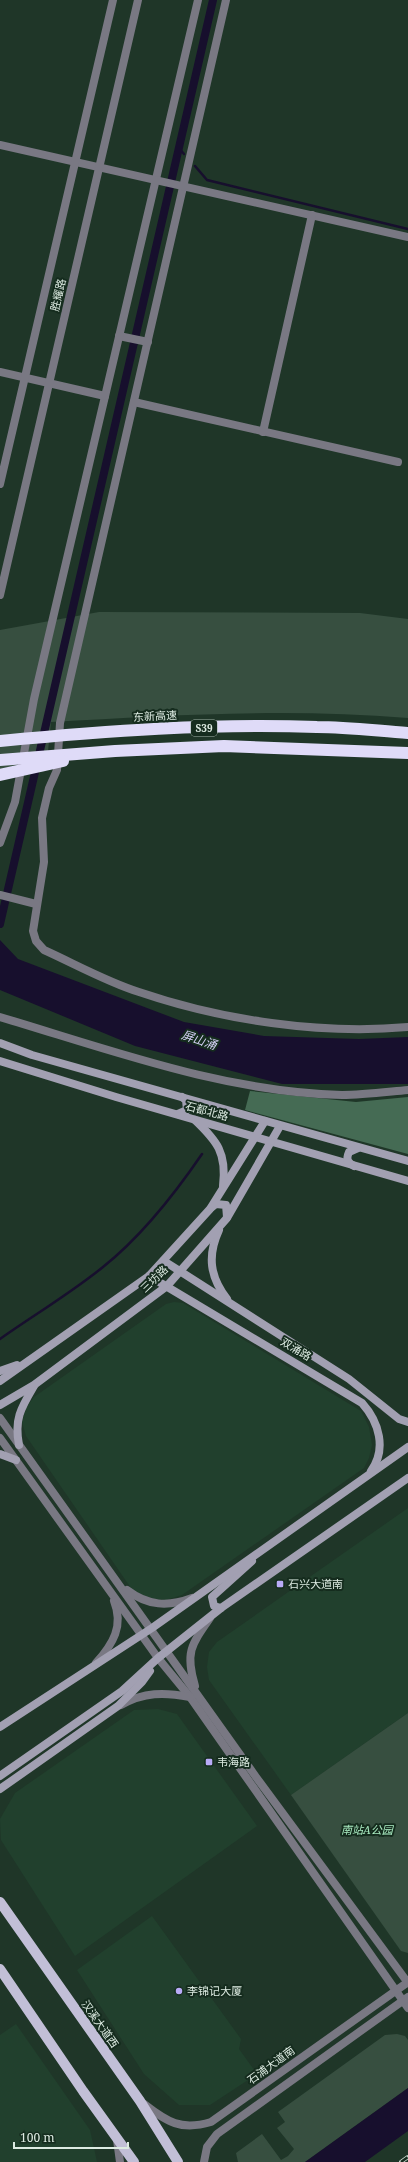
<svg xmlns="http://www.w3.org/2000/svg" width="408" height="2162" font-family="'Noto Serif','Noto Sans SC',serif">
<style>
.built{fill:#21402d}
.green{fill:#374f40}
.forest{fill:#456b54}
.water{fill:#170f2d}
.lines{fill:none;stroke-linecap:round;stroke-linejoin:round}
.stream{stroke:#170f2d;stroke-width:2.5}
.canal{stroke:#170f2d;stroke-width:8}
.minor{stroke:#797883;stroke-width:8}
.tertiary{stroke:#797883;stroke-width:8}
.secondary{stroke:#a2a0b2;stroke-width:8}
.primary{stroke:#c2bfd7;stroke-width:10}
.motorway{stroke:#dfdbf8;stroke-width:12}
.rail-casing{stroke:#cad9cf;stroke-width:4}
.rail{stroke:#152c1e;stroke-width:2.5;stroke-dasharray:8;stroke-linecap:butt}
.poi-dot{fill:#b9abf7;stroke:#152c1e;stroke-width:1.5}
.labels{text-anchor:middle;stroke-width:4;stroke-linejoin:round;paint-order:stroke}
.shield{fill:#152c1e;stroke:#a1b2a7;stroke-width:1}
.shield-label{font-size:10px;font-weight:bold;fill:#ddebe2}
.street-label{font-size:11px;fill:#ddebe2;stroke:#152c1e}
.poi-label{font-size:11px;fill:#ddebe2;stroke:#152c1e;text-anchor:start}
.park-label{font-size:11px;font-style:italic;fill:#aaecc2;stroke:#152c1e}
.water-label{font-size:12px;font-style:italic;fill:#d5d0f6;stroke:#152c1e}
</style>
<rect width="100%" height="100%" fill="#1f3628"/>
<g class="built">
<polygon points="174,1302 183,1303 361,1411 369,1427 372,1445 369,1458 364,1468 182,1595 166,1600 153,1599 133,1591 26,1436 22,1422 26,1408 34,1397 166,1304"/>
<polygon points="408,1508 408,1713 291,1795 209,1680 207,1667 209,1652 217,1642"/>
<polygon points="158,1709 177,1714 257,1826 75,1956 1,1840 0,1819 15,1793 134,1710"/>
<polygon points="152,1916 241,2039 239,2049 257,2074 210,2105 179,2105 144,2074 77,1970"/>
<polygon points="16,2024 90,2130 97,2162 0,2162 0,2035"/>
</g>
<g class="green">
<path d="M 99,612 L 360,613 L 408,619 L 408,718 C 289,708 170,715 51,722 L 46,771 L 0,779 L 0,630 Z"/>
<polygon points="408,1713 408,1953 401,1951 291,1795"/>
<polygon points="397,2034 405,2036 408,2040 408,2088 305,2162 238,2162 236,2153 262,2134 281,2160 288,2156 294,2149 277,2128 285,2122 278,2112 385,2035"/>
</g>
<polygon class="forest" points="250,1091 356,1102 408,1097 408,1154 245,1110"/>
<g class="water">
<polygon points="0,940 18,959 184,1022 264,1036 359,1039 408,1037 408,1084 282,1084 135,1046 0,990"/>
<polygon points="408,2088 408,2131 365,2162 305,2162"/>
</g>
<g class="lines">
<g class="stream">
<polyline points="179,148 184,154"/>
<polyline points="195,166 207,180 408,229"/>
<path d="M 0,1339 C 34,1315 71,1293 103,1267 C 142,1236 174,1195 202,1154"/>
</g>
<polyline class="canal" points="0,924 213,0"/>
<g class="minor">
<path d="M 226,0 L 60,723 L 57,770 L 49,788 L 42,818 L 44,862 L 33,931 L 36,941 L 44,950 C 75,964 107,982 139,992 C 221,1020 321,1035 408,1027"/>
<polyline points="119,336 148,342"/>
<polyline points="0,843 15,802 34,699 198,0"/>
<polyline points="0,895 36,904"/>
<path d="M 0,1017 C 111,1050 224,1092 342,1095 C 363,1095 386,1092 408,1090"/>
</g>
<g class="tertiary">
<polyline points="0,145 408,237"/>
<polyline points="0,372 105,396"/>
<polyline points="134,402 398,462"/>
<polyline points="263,432 312,215"/>
<polyline points="0,484 113,0"/>
<polyline points="0,595 138,0"/>
<polyline points="0,1418 256,1777 408,1983"/>
<polyline points="0,1438 158,1658 190,1697 408,2008"/>
<path d="M 127,1590 C 148,1606 168,1607 192,1598"/>
<path d="M 96,1663 C 113,1644 124,1626 114,1601"/>
<path d="M 195,1686 C 185,1653 191,1645 210,1618"/>
<path d="M 121,1705 C 144,1692 164,1692 190,1697"/>
<path d="M 144,2104 C 167,2122 181,2131 211,2122 L 408,1982"/>
<polyline points="117,2140 120,2162"/>
<polyline points="204,2162 207,2147 217,2134 408,1997"/>
</g>
<g class="secondary">
<polyline points="0,1043 32,1055 408,1161"/>
<polyline points="0,1061 116,1097 408,1181"/>
<polyline points="178,1114 187,1110 186,1100 182,1097"/>
<path d="M 195,1120 C 217,1141 227,1153 223,1186"/>
<path d="M 354,1166 C 347,1162 346,1159 349,1152 L 358,1148"/>
<polyline points="211,1208 216,1204 226,1205 227,1217"/>
<path d="M 219,1230 C 207,1256 210,1277 227,1299"/>
<polyline points="164,1261 349,1379 399,1419 408,1422"/>
<path d="M 149,1276 L 362,1403 C 379,1422 387,1449 371,1471"/>
<polyline points="0,1371 17,1365"/>
<polyline points="0,1381 149,1276 210,1209 265,1121"/>
<polyline points="0,1405 34,1385 167,1286 227,1218 280,1126"/>
<path d="M 19,1445 C 14,1419 21,1408 34,1386"/>
<polyline points="0,1454 16,1460"/>
<polyline points="221,1608 214,1606 212,1597 252,1561"/>
<polyline points="0,1727 152,1628 408,1447"/>
<polyline points="0,1776 122,1691 158,1658 221,1608 408,1478"/>
<polyline points="0,1789 118,1706 142,1682 150,1671"/>
</g>
<g class="primary">
<polyline points="0,1902 140,2101 178,2162"/>
<polyline points="0,1969 83,2091 134,2162"/>
</g>
<g class="motorway">
<path d="M 0,741 C 105,731 212,723 317,727 C 348,727 378,731 408,733"/>
<polyline points="0,760 115,751 224,746 408,753"/>
<polyline points="0,775 63,761"/>
</g>
<g class="rail-casing">
<polyline id="rail" points="401,2162 408,2157"/>
</g>
<use href="#rail" class="rail"/>
</g>
<g class="poi-dot">
<rect x="276" y="1580" width="8" height="8" rx="2"/>
<rect x="205" y="1758" width="8" height="8" rx="2"/>
<circle cx="179" cy="1991" r="4"/>
</g>
<g class="labels">
<rect class="shield" x="191" y="720" width="26" height="16" rx="3"/>
<g class="shield-label">
<text x="204" y="732">S39</text>
</g>
<g class="street-label">
<text transform="translate(58 295) rotate(-77)" y="4">胜耀路</text>
<text transform="translate(155 716) rotate(-3)" y="4">东新高速</text>
<text transform="translate(207 1111) rotate(15)" y="4">石都北路</text>
<text transform="translate(154 1279) rotate(-44)" y="4">三坊路</text>
<text transform="translate(296 1349) rotate(31)" y="4">双涌路</text>
<text transform="translate(100 2024) rotate(55)" y="4">汉溪大道西</text>
<text transform="translate(271 2065) rotate(-36)" y="4">石浦大道南</text>
</g>
<g class="poi-label">
<text x="288" y="1588">石兴大道南</text>
<text x="217" y="1766">韦海路</text>
<text x="187" y="1995">李锦记大厦</text>
</g>
<g class="park-label">
<text x="367" y="1834">南站A公园</text>
</g>
<g class="water-label">
<text transform="translate(199 1040) rotate(18)" y="4">屏山涌</text>
</g>
</g>
<path d="M14 2142v6h114v-6" fill="none" stroke="#ddebe2" stroke-width="2"/>
<text x="20" y="2142" font-size="12" fill="#ddebe2" stroke="#152c1e" stroke-width="3" paint-order="stroke">100 m</text>
</svg>
